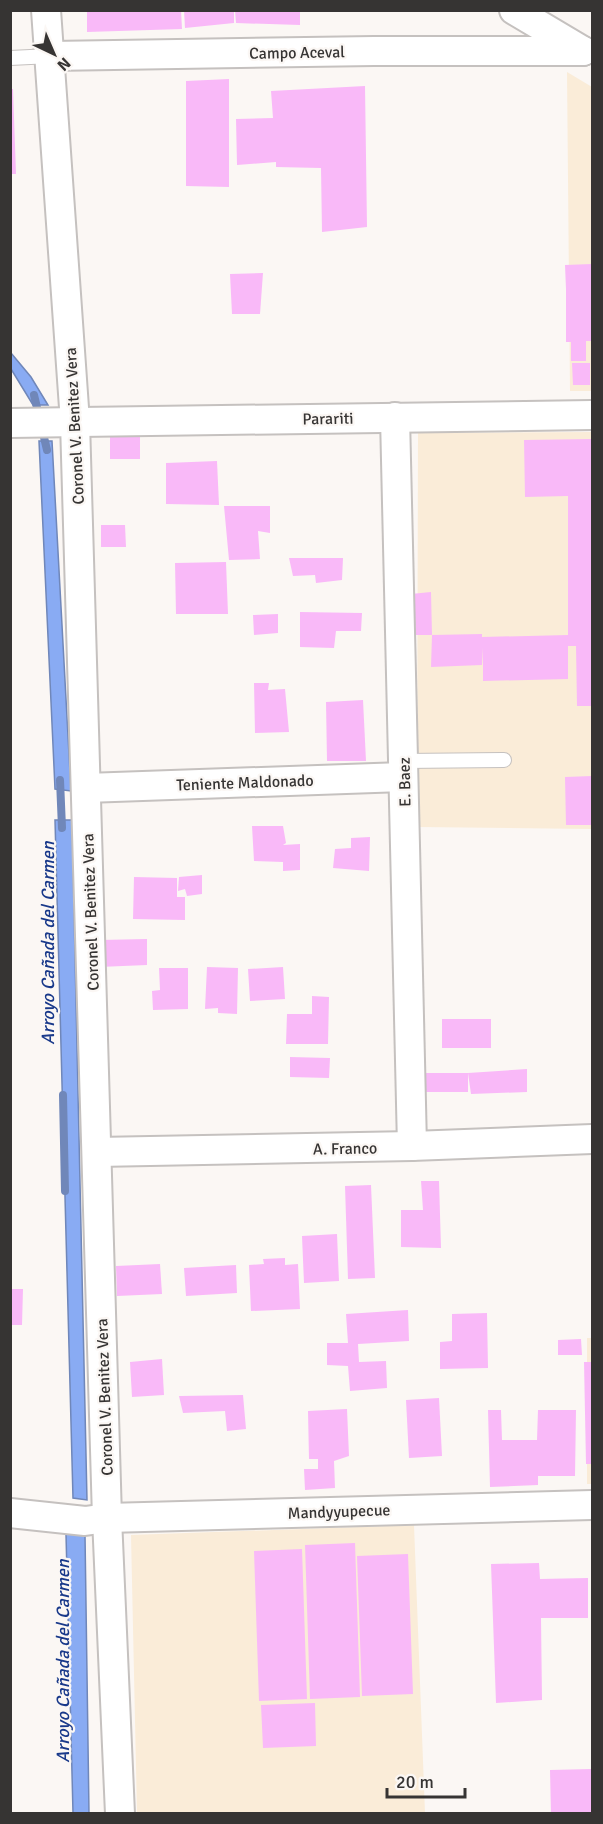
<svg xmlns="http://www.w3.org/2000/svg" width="603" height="1824" font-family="Signika,sans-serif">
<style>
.industrial{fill:#faecd8}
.water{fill:#89abf3;stroke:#7087b9;stroke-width:1.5}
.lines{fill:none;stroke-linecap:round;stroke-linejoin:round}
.stream{stroke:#7087b9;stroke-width:8}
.building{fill:#f9b9f8}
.lane-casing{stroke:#c5c1bf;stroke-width:16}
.street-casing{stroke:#c5c1bf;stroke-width:32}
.lane{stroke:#fff;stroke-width:14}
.street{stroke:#fff;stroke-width:28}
.labels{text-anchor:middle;stroke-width:4.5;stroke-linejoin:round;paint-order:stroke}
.street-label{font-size:16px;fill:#363433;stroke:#fbf7f4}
.water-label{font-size:18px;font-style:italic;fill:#19398a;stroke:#fbf7f4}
</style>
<rect width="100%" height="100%" fill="#fbf7f4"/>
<g class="industrial">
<polygon points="567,72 592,87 592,391 570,391"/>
<polygon points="592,432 592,829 417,827 418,433"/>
<rect x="587" y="1338" width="5" height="146"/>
<polygon points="414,1525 425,1813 137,1813 131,1535"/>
</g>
<g class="water">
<polygon points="11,353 31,377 48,405 33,405 11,369"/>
<polygon points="39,441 52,441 71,791 55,789"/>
<polygon points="55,820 72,820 87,1500 73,1498"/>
<polygon points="66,1534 85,1535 89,1813 73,1813"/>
</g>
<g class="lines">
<g class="stream">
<polyline points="34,395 47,450"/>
<polyline points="60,780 62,828"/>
<polyline points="63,1095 65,1191"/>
</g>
</g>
<g class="building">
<polygon points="87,10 181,10 182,29 87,32"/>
<polygon points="184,10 234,10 234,23 185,28"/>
<polygon points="235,10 300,10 300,25 236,23"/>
<polygon points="229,79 229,187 186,186 186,81"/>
<polygon points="365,86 367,227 322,232 321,168 276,167 276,162 237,165 236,119 273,118 271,91"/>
<polygon points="10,89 13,89 16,174 10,174"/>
<polygon points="592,264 592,341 586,341 586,361 571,361 571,342 566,342 566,289 576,288 566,289 565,265"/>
<polygon points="263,273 260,314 232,314 230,274"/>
<polygon points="572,363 590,363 590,385 573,385"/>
<polygon points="110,435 140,436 140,459 110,459"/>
<polygon points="592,439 592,706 577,706 576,646 568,646 568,679 483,681 483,648 482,665 431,667 432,635 482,634 482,637 568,635 568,496 525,497 524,440"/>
<polygon points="217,461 219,505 166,504 166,463"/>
<polygon points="224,506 270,506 270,533 258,531 260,559 229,560"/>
<polygon points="101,525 125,525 126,547 101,547"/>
<polygon points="289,558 343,558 342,580 316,583 315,575 293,576"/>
<polygon points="226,562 228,614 176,614 175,563"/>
<polygon points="431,592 432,635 412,635 411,594"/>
<polygon points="300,612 362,613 361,631 336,631 334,648 300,647"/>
<polygon points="278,614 278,633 254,635 253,615"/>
<polygon points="254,683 269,683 268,690 285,689 289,732 255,733"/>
<polygon points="363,700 366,761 327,761 326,702"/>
<polygon points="592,776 592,825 566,825 565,777"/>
<polygon points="252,826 283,826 286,843 283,845 300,844 300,870 283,871 283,862 254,861"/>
<polygon points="370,837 369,871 333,868 335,849 351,848 351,838"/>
<polygon points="202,875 202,894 187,896 185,889 178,891 179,877"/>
<polygon points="134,877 177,878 177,897 185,897 185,920 133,919"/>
<polygon points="147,939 147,965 99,967 100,940"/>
<polygon points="207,967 238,968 237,1014 218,1013 218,1008 205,1009"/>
<polygon points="283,967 285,999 250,1001 248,969"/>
<polygon points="159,968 188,968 188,1009 153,1010 152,991 160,990"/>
<polygon points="312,996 329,997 328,1044 286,1044 287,1014 312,1014"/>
<rect x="442" y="1019" width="49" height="29"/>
<polygon points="290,1057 330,1058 329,1078 290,1077"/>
<polygon points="527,1069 527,1092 471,1094 468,1073"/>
<polygon points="420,1073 468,1073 468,1092 419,1092"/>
<polygon points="421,1181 439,1181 441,1248 401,1247 401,1210 423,1210"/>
<polygon points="371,1185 375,1278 348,1279 345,1186"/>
<polygon points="337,1234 339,1281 304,1283 302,1236"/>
<polygon points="285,1258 285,1265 298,1264 300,1309 251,1311 249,1265 264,1264 263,1259"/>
<polygon points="160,1264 162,1294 117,1296 116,1266"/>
<polygon points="236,1265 237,1293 186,1296 184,1268"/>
<polygon points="10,1289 23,1289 22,1325 10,1325"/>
<polygon points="408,1310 409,1341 358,1344 359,1362 386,1361 387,1388 350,1391 348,1366 327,1365 327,1343 348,1343 346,1314"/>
<polygon points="487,1313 488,1368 440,1369 440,1342 452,1341 452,1314"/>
<polygon points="581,1339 582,1355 558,1355 558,1340"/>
<polygon points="162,1359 164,1395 132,1397 130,1362"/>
<polygon points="584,1362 592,1362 592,1464 586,1464"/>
<polygon points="243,1395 246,1429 227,1431 225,1411 183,1413 179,1396"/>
<polygon points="439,1398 442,1456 409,1458 406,1400"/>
<polygon points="347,1409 349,1456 334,1461 335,1488 305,1490 304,1469 318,1469 318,1459 309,1459 308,1411"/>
<polygon points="488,1410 501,1410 502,1440 537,1440 538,1410 576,1410 575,1476 538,1476 538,1485 490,1487"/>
<polygon points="355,1543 360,1697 310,1699 305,1545"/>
<polygon points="302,1549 307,1699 259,1701 254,1551"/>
<polygon points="408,1554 413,1694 362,1696 357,1556"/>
<polygon points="539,1563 540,1579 588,1578 588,1618 541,1618 542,1700 496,1703 491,1564"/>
<polygon points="315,1703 316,1746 263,1748 261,1705"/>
<polygon points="592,1769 592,1814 551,1814 550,1770"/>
</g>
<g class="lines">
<g class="lane-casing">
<g id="lane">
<polyline points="10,58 51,56"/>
<polyline points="403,761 504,760"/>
</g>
</g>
<g class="street-casing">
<g id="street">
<polyline points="46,10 75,422 107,1518 120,1814"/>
<polyline points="514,10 583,51"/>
<polyline points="51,56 374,51 583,51"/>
<polyline points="395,417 412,1146"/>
<polyline points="10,423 592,415"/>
<polyline points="86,788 403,777"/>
<polyline points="97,1152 412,1146 592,1139"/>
<polyline points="10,1513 85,1521 107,1518 592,1505"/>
</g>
</g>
<use href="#lane" class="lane"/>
<use href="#street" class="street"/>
</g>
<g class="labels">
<g class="street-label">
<text transform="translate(297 52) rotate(-1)" y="6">Campo Aceval</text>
<text transform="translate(328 418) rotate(-1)" y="6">Parariti</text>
<text transform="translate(74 426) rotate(-93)" y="6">Coronel V. Benitez Vera</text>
<text transform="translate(245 782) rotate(-2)" y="6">Teniente Maldonado</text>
<text transform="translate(404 782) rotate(-91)" y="6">E. Baez</text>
<text transform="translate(90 912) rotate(-92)" y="6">Coronel V. Benitez Vera</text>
<text transform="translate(345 1148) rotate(-1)" y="6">A. Franco</text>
<text transform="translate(104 1397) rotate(-92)" y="6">Coronel V. Benitez Vera</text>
<text transform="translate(339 1511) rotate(-2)" y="6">Mandyyupecue</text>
</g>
<g class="water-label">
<text transform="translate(48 943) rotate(-90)" y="6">Arroyo Cañada del Carmen</text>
<text transform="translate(63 1661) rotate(-90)" y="6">Arroyo Cañada del Carmen</text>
</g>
</g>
<rect width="603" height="1824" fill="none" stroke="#363433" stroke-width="24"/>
<g transform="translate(54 54) rotate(136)" stroke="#fbf7f4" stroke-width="4.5" paint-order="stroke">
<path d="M0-4.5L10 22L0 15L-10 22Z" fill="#363433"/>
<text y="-9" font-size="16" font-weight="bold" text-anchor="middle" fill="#363433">N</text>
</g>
<path d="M387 1788v9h78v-9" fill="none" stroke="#363433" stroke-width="3"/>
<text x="396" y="1788" font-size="18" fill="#363433" stroke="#fbf7f4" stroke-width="4.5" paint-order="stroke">20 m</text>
</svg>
